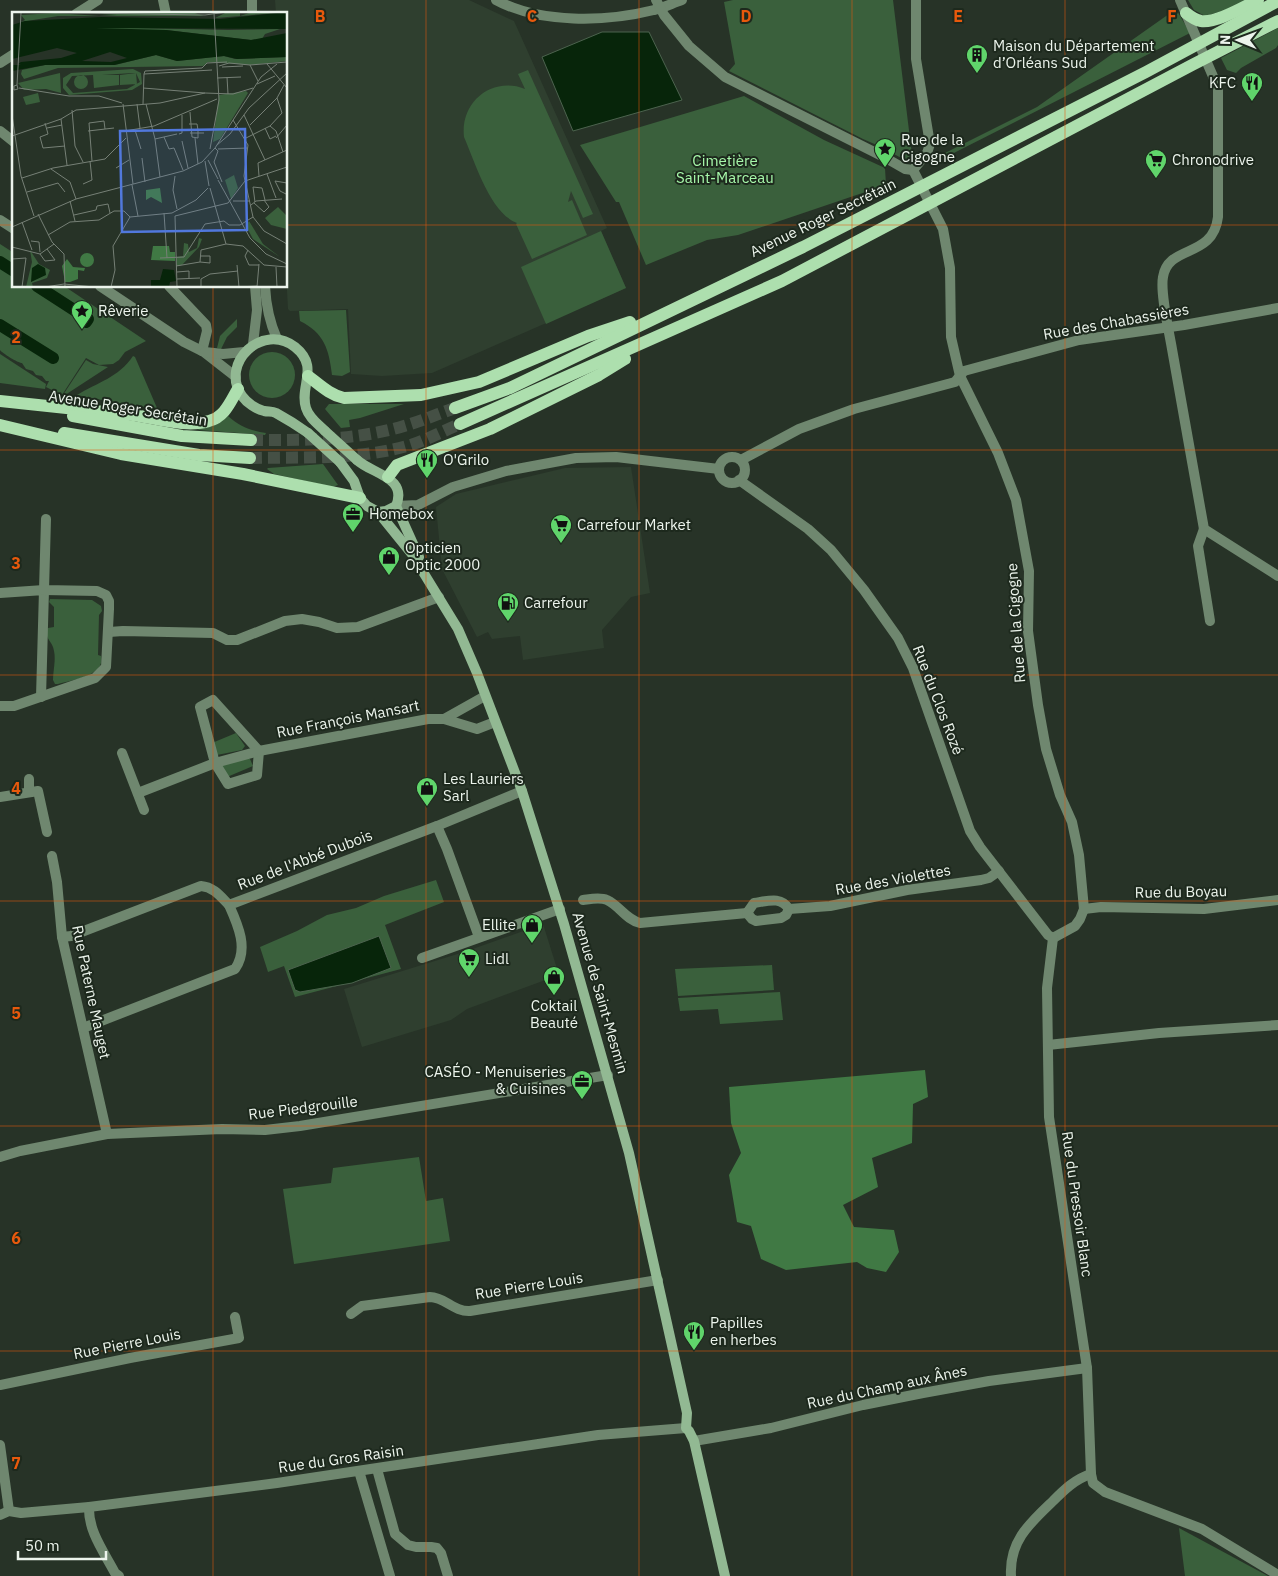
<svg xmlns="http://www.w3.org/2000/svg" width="1278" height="1576" font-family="'IBM Plex Sans',sans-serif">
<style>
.built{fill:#2f3f2f}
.green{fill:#3a603c}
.forest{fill:#407944}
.water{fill:#07250a;stroke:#4c634e}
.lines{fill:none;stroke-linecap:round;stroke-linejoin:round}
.canal{stroke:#07250a;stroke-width:12}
.primary-tunnel{stroke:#455045;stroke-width:12;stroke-dasharray:12 6;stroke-linecap:butt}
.minor{stroke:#6f876f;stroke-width:10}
.tertiary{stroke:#6f876f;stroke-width:10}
.secondary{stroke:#92b993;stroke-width:10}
.primary{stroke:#addfae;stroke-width:12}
.secondary-bridge{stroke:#92b993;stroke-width:10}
.grid{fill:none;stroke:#e8590c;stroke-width:1;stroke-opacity:0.55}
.labels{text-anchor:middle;stroke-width:4;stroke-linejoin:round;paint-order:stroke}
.poi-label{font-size:15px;fill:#ecf4ec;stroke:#1d291d;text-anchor:start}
.park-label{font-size:15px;fill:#a7f8aa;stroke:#1d291d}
.street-label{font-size:15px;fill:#ecf4ec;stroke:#1d291d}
.inset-road{fill:none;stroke:#768076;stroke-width:1}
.view{fill:#5178dd;fill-opacity:0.15;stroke:#5178dd;stroke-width:2.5}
.inset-edge{fill:none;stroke:#ecf4ec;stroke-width:2.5}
.grid-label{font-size:16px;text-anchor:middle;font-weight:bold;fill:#e8590c;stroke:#1d291d;stroke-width:4;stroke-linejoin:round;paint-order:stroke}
</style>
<rect width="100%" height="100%" fill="#273327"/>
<g class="built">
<polygon points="275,0 469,0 514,21 607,228 601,231 626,288 432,373 382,376 351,374 348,309 290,311 288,309 286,273 286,14 276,14"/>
<polygon points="631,467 650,593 631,597 602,630 604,648 523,660 520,636 492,639 488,632 477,637 442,569 436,507 456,494 565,468"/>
<polygon points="543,924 559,975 467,1009 451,1020 362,1047 344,989 464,952"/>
</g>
<g class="green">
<polygon points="733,0 893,0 912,155 905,160 879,146 863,139 729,71 735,64 724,2"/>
<polygon points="1188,0 1246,0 1229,9 1205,16 1194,10"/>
<polygon points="1176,9 1190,33 942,159 941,155 1037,107"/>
<polygon points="1278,28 1278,45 1276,48 1241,68 1236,73 1227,70 1221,58"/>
<path d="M 528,70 L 593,214 L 583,218 L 571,191 L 568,202 L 572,200 L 587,235 L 532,259 L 516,224 L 517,223 C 490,213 475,162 464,137 C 460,102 492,76 525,89 L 518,74 Z"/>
<polygon points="744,96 824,140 885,168 886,185 738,235 707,240 646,265 619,202 616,202 580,145"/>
<polygon points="601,231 626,288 546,324 521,267"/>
<path d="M 0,244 L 14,253 L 14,286 L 64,286 L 146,341 L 125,352 L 119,360 L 113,364 L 99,365 L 86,358 L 62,395 L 46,387 L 49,381 L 46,381 L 42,376 L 36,375 L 33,371 L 26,369 L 22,363 C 18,363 2,353 0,350 Z"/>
<path d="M 346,310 L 350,372 L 342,376 L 332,375 C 329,349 324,333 300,321 L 299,311 Z"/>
<polygon points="237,319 237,327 227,337 221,349 217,348 220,336"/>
<circle cx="272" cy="375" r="23"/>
<polygon points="0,354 46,384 45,389 0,383"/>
<path d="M 133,356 L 135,357 L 157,408 L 127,405 L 77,395 C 98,382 118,378 133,356 Z"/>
<polygon points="86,360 93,364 108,367 65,395 63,395"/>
<polygon points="329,404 404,404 360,418 349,420 350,427 341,428 325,409"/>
<path d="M 228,416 C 239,426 251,431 266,433 L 265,435 L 198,430 L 199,428 C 212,428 219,424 228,416 Z"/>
<polygon points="323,464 338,485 333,487 274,474 267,469 268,468"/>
<path d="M 50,599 L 92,600 L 101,606 L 102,611 L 99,615 L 98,655 L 101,656 C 106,676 71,680 58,684 L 55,684 L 53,680 C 53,671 56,660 54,651 C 53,641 43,638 48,628 L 54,627 L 54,607 L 49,602 Z"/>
<polygon points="236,733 245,746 242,750 217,755 212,743"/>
<polygon points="245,758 250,759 253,766 227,777 220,768 222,764"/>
<polygon points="436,880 444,902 385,925 401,969 295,997 284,966 268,972 260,947 297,931 327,915 356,908 384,896"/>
<polygon points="772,965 774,990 678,996 675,969"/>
<polygon points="780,992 783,1020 720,1024 718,1009 680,1011 678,998"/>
<polygon points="419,1157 426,1201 443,1198 450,1241 294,1264 283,1189 331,1183 333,1168"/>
<polygon points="1179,1528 1268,1576 1185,1576"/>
</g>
<polygon class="forest" points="925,1070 928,1097 913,1104 912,1143 872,1158 878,1187 843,1205 854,1227 894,1230 899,1252 886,1272 867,1268 857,1262 786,1270 761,1259 751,1226 737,1222 729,1175 741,1153 731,1123 729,1087"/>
<g class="water">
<polygon points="602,32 649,32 682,100 573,131 542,57"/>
<polygon points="379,936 391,968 352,983 300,992 295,990 288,970"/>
</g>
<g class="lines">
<g class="canal">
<polyline points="0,262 14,271"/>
<polyline points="37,286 88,319 86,322"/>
<polyline points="0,325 53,358"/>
</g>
<g class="primary-tunnel">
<path d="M 251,440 C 302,440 354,441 404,426 C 421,421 438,414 455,408"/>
<path d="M 250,458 C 302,457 356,460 407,446 C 425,441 443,431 460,424"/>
</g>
<g class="minor">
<polyline points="163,0 166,14"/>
<polyline points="252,0 252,14"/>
<path d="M 496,0 C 540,24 606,22 654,10 C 663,8 673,3 682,0"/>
<polyline points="656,0 664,15 689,46 725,77 884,157 905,169 913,170"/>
<path d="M 1180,0 L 1218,88 L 1218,217 C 1213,259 1168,244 1163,277 C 1160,293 1169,331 1172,349 C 1183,409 1193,469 1204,529 L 1278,576"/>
<polyline points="76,14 98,0"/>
<polyline points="0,63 14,54"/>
<polyline points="0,131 14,142"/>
<polyline points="913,170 943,229 950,268 951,337 960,376 998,453 1016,500 1029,571 1028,631 1038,705 1046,749 1060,795 1072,822 1079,855 1084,909 1080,919 1075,926 1053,938"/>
<polyline points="913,170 927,153 930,144 916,59 916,0"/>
<polyline points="169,286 206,325 207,331 202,351"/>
<path d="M 265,286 C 266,306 269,321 277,339"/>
<polyline points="253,344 257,310 255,286"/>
<polyline points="741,460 799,429 854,409 955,382 964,371 1079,340 1184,325 1278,308"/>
<polyline points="1204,529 1198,546 1210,621"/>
<polyline points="0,593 44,590 41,697"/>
<polyline points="109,632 123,631 213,633 227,640 237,640 285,621 302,619 319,622 337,628 358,627 439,597"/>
<polygon points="213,700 259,751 257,775 228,784 215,763 200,707"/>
<polyline points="0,706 14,706 95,678 106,667 109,609 109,601 106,595 97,591 44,590 46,519"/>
<polyline points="444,719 485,696"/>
<polyline points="122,753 144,810"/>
<polyline points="29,779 29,792"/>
<polyline points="138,793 215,763 259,751 428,719 444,719 477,729 495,722"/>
<polyline points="0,797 38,791 47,832"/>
<polyline points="437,826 447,849 479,937"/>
<polyline points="52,856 57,882 62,937 107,1134"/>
<path d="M 583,900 C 591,899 600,897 607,900 C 620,906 625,919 640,923 L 747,913"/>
<polyline points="789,909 830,906 907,890 981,880 989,878 999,871"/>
<polyline points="1084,909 1101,907 1204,909 1278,900"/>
<path d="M 747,913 L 754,903 C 768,901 781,896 789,909"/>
<polyline points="747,913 752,919 756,921 781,918 786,915 789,909"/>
<path d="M 62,937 L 71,936 L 201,886 C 214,887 221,897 229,905"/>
<polyline points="422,958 560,909"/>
<path d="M 83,1028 L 235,969 C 249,949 238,925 229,905 L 437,826 L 522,791"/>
<polyline points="1048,1045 1159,1033 1278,1025"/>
<path d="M 351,1314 L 362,1306 L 430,1297 C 445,1297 454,1312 470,1311 L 658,1280"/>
<polyline points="0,1385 130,1358 239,1338 235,1317"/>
<polyline points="694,1441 771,1428 863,1405 923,1393 989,1381 1087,1368"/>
<polyline points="0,1445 9,1511"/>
<polyline points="377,1469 395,1534 408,1545 416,1547 431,1547 437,1548 441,1553 448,1576"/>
<polyline points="359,1471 390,1576"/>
<path d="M 89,1507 C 88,1531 104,1552 115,1573 L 119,1576"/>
<polyline points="0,1515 9,1511 21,1513 89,1507 277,1483 598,1435 686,1428"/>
<path d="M 1011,1576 C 1009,1541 1030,1523 1053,1501 C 1064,1490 1075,1479 1091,1474"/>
</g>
<g class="tertiary">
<polyline points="0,220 14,229"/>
<polyline points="100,286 184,342 204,352 236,377"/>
<polyline points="205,352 223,354 244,352"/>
<circle cx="732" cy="470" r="13"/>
<polyline points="739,480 808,529 831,550 864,590 898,638 913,668 970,831 980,847 1048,935 1053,938 1047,988 1049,1117 1087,1368 1091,1474 1093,1483 1105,1492 1202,1529 1278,1575"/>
<polyline points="396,506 418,505 453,487 506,471 576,458 616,457 719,469"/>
<polyline points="0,1157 20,1151 107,1134 222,1129 265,1130 300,1126 608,1075"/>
</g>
<g class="secondary">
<path d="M 308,433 C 298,426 287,419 276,413 C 272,411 269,412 264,411 C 256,409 247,403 242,396 C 219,363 263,322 295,347 C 320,367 299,386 306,408 C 309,418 318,424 325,431"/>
<path d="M 357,460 C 372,474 408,477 396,506 L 386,511 L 378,512"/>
<polyline points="340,462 354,481 360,498 367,506 378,512 412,554 458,629 477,673 522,791 564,924 629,1153 687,1413 686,1428 689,1431 694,1441 725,1576"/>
<polyline points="396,506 419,557"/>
</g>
<g class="primary">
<path d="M 1186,13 C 1191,17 1195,20 1201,21 C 1217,23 1243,7 1258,0"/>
<path d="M 308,376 C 320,385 330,395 344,398 L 421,395 L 479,382 L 588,336 L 630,322"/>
<path d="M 0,401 C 44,406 89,410 133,415 C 156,418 186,428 209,421 C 225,417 230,402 238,389"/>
<polyline points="455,408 510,388 803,247 1146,72 1278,1"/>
<polyline points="73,416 182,436 251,440"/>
<polyline points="460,424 782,281 1192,65 1278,21"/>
<polyline points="0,425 121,454 243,474 360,498"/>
<polyline points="64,433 199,455 250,458"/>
<polyline points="388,477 397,465 490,429 599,375 625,359"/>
</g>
<g class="secondary-bridge">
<polyline points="325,431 357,460"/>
<polyline points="308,433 340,462"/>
</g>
</g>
<path class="grid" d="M 213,0 L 213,14M 426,0 L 426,1576M 639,0 L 639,1576M 852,0 L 852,1576M 1065,0 L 1065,1576M 0,225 L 14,225M 286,225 L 1278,225M 213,286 L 213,1576M 0,450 L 1278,450M 0,675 L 1278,675M 0,901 L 1278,901M 0,1126 L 1278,1126M 0,1351 L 1278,1351"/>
<defs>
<g id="building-pin" transform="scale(1.125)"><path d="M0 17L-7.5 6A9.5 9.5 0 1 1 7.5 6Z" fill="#60d56b" stroke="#1d291d"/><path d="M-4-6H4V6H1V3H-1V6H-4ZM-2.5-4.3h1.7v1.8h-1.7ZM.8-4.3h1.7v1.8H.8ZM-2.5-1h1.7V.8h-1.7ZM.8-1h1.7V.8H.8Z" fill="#111"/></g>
<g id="restaurant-pin" transform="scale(1.125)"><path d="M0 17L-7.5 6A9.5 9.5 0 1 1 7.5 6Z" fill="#60d56b" stroke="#1d291d"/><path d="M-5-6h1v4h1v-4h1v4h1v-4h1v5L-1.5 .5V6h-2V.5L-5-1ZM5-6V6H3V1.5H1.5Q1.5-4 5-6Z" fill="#111"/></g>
<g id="sight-pin" transform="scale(1.125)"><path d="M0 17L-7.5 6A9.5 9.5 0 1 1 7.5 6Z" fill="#60d56b" stroke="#1d291d"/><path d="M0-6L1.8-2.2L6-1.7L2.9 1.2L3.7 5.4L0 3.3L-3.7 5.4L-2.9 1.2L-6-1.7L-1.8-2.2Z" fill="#111"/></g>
<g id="supermarket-pin" transform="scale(1.125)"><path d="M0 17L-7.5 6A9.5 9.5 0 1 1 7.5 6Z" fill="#60d56b" stroke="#1d291d"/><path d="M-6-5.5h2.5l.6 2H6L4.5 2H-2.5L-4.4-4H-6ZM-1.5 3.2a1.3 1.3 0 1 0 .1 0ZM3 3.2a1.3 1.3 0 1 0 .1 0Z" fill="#111"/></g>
<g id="office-pin" transform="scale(1.125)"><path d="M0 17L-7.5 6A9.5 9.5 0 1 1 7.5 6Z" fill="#60d56b" stroke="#1d291d"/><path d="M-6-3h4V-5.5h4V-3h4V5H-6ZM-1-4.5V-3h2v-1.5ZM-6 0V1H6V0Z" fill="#111"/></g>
<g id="shop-pin" transform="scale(1.125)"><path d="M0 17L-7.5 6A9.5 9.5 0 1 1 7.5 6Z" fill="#60d56b" stroke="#1d291d"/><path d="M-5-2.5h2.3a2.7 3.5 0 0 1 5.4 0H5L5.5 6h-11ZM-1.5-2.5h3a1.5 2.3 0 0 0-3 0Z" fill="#111"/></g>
<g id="fuel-pin" transform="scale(1.125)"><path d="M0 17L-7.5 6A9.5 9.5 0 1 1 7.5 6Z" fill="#60d56b" stroke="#1d291d"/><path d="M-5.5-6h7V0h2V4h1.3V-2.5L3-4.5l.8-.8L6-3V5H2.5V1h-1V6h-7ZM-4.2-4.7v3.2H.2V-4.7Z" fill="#111"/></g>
</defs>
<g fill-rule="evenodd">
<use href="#building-pin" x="977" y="55"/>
<use href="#restaurant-pin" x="1252" y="83"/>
<use href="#sight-pin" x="885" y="149"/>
<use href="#supermarket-pin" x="1156" y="160"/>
<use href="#sight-pin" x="82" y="311"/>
<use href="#restaurant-pin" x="427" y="460"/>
<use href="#office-pin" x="353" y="514"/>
<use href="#supermarket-pin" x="561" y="525"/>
<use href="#shop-pin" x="389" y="557"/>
<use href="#fuel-pin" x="508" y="603"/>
<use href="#shop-pin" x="427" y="788"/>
<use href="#shop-pin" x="532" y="925"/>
<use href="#supermarket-pin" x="469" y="959"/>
<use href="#shop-pin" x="554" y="977"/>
<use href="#office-pin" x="582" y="1081"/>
<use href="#restaurant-pin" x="694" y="1332"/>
</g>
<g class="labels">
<g class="poi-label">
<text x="993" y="51">Maison du Département<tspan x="993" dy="17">d’Orléans Sud</tspan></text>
<text x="1236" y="88" text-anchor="end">KFC</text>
<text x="901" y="145">Rue de la<tspan x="901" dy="17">Cigogne</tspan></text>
<text x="1172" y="165">Chronodrive</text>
<text x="98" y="316">Rêverie</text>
<text x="443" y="465">O'Grilo</text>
<text x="369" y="519">Homebox</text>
<text x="577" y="530">Carrefour Market</text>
<text x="405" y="553">Opticien<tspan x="405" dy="17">Optic 2000</tspan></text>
<text x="524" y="608">Carrefour</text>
<text x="443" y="784">Les Lauriers<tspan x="443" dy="17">Sarl</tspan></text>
<text x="516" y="930" text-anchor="end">Ellite</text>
<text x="485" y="964">Lidl</text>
<text x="554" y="1011" text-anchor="middle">Coktail<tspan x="554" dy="17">Beauté</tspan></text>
<text x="566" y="1077" text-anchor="end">CASÉO - Menuiseries<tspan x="566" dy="17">&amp; Cuisines</tspan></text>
<text x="710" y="1328">Papilles<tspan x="710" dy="17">en herbes</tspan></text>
</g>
<g class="park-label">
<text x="725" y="166">Cimetière<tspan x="725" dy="17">Saint-Marceau</tspan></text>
</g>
<g class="street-label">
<text transform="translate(823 218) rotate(-26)" y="5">Avenue Roger Secrétain</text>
<text transform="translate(1116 322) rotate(-10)" y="5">Rue des Chabassières</text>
<text transform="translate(128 408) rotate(9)" y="5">Avenue Roger Secrétain</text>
<text transform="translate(1016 623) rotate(-94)" y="5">Rue de la Cigogne</text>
<text transform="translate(938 700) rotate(69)" y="5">Rue du Clos Rozé</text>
<text transform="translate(348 719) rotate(-11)" y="5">Rue François Mansart</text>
<text transform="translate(305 860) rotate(-21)" y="5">Rue de l'Abbé Dubois</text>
<text transform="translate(893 880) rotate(-10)" y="5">Rue des Violettes</text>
<text transform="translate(1181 892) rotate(-1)" y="5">Rue du Boyau</text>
<text transform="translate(91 992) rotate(78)" y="5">Rue Paterne Mauget</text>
<text transform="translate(600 993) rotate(74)" y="5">Avenue de Saint-Mesmin</text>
<text transform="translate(303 1108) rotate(-7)" y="5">Rue Piedgrouille</text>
<text transform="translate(1077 1204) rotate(82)" y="5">Rue du Pressoir Blanc</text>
<text transform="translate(529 1286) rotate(-9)" y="5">Rue Pierre Louis</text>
<text transform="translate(127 1344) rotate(-11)" y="5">Rue Pierre Louis</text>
<text transform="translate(887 1387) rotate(-12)" y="5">Rue du Champ aux Ânes</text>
<text transform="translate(341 1459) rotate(-8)" y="5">Rue du Gros Raisin</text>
</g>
</g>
<g transform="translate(12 12)">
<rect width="275" height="275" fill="#273327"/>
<path d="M 240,0 L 264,1 L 203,6 L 213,1 L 228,1 L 228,4 ZM 43,1 L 87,4 L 105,3 L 90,2 L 93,1 L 183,1 L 192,4 L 46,4 L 9,10 L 13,8 L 9,3 ZM 83,15 L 216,18 L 268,17 L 253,22 L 250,27 L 239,28 L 154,18 L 87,18 ZM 144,43 L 165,49 L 212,44 L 223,47 L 275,45 L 275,49 L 238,53 L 196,50 L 191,54 L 46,56 L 12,67 L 9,62 L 10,58 L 33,53 L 103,53 ZM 121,57 L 129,61 L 130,72 L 120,78 L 57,83 L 51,76 L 51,66 L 59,61 ZM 124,61 L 128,70 L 115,77 L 61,81 L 54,73 L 60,64 L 81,63 L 82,76 L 107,73 L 107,63 L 90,63 L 121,61 L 124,61 L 108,63 L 108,73 L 125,72 ZM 48,61 L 49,81 L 34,77 L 12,78 L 6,71 ZM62 70a7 7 0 1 1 14 0a7 7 0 1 1-14 0ZM 234,79 L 236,81 L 208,127 L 201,130 L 207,83 ZM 26,81 L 28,90 L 14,93 L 11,85 ZM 222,163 L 226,176 L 219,187 L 213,168 ZM 266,195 L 275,204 L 275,217 L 259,213 L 253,206 ZM 237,209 L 251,232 L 268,245 L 241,227 L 234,214 ZM 187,226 L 190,227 L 187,235 L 170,253 L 165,254 L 164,245 L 171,244 L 172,231 L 176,232 L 177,240 L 185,236 ZM 18,238 L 27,252 L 38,258 L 35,266 L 20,271 L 21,275 L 14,275 L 20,250 Z" fill="#3a603c" fill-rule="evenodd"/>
<path d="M 148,176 L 150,191 L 139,185 L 134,188 L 134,178 ZM 141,234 L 157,234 L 158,240 L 163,240 L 163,249 L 139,248 ZM68 248a7 7 0 1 1 14 0a7 7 0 1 1-14 0ZM 55,247 L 61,255 L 73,256 L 72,259 L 66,258 L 66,267 L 58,270 L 53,270 L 50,254 Z" fill="#407944"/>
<path d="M 275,0 L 275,17 L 83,16 L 154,18 L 239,28 L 275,21 L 275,45 L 225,47 L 212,44 L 165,49 L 144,43 L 102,53 L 33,53 L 0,59 L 0,53 L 9,53 L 6,52 L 9,50 L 49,46 L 65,41 L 45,36 L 0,47 L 0,13 L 13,9 L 89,5 L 208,7 ZM 98,40 L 115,46 L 99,50 L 70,49 ZM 26,252 L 33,256 L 34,263 L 19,270 L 20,256 ZM 151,257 L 162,258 L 164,269 L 158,270 L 157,275 L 139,275 L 139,268 L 148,268 Z" fill="#07250a" fill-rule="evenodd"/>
<path class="inset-road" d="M 4,0 L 193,3 L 215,0M 255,52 L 275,76M 238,53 L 275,50M 238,53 L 246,69M 207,54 L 217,51 L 238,53M 210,55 L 231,54M 132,62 L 133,59 L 190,56 L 195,51 L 215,50M 132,62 L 200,58M 215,65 L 216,82M 205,66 L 229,65M 245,72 L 263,64M 5,73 L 9,1M 5,73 L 6,77 L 2,78 L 2,74 ZM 7,76 L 57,84 L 87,84 L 110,91M 131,76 L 193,81M 111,92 L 121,172M 125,92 L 128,116M 131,92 L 132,62M 134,92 L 143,127 L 148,165M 60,98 L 63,134 L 71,150M 178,100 L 180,125 L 186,126 L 186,121 L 192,121M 0,103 L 9,164M 232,103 L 253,148M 49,107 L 55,153M 221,108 L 236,133 L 232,164 L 241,205 L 252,219 L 275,232M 33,111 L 36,122 L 28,125 L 31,136 L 53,134M 177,112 L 185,112 L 186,118 L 186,121 L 178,121M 238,113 L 265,86 L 272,73M 258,114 L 264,119 L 271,140M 35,116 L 50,113M 253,116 L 258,127 L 264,124M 123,118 L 129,137M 76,119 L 102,116M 113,119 L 142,114 L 205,87M 167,122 L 170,121 L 170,103M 0,124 L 49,107 L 64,98 L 148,91 L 193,81 L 221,82 L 241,76M 152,125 L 157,137 L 162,136 L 171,158M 183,126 L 186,152M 234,126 L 258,114 L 270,101 L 265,86M 264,126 L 275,113M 143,127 L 165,122M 170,129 L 176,156M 205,133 L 218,122 L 237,96 L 275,61M 203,136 L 249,65 L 265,52M 198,137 L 207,88 L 202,1M 206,137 L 236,136M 130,146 L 133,170M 196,148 L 206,167M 80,149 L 77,111 L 92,109 L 93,117M 193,149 L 197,174M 104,156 L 117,148M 39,157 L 58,170 L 64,187M 255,162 L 264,186M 9,164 L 22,204M 163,164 L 161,178 L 165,197M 247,164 L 246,151 L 275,138M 10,166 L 41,156 L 93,147 L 114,126M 206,168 L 238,226 L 254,242 L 275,252M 71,172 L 80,168 L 78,149M 120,173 L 126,204M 198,176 L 214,232 L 231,234 L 252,253 L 275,255M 15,180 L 46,171 L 53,180M 274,182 L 268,179 L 263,169 L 275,171M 58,189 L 63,209M 221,189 L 238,189M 243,190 L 241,175 L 250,176 L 253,188M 242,191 L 252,200 L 257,195 L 252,188M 239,193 L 244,189 L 270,187M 85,194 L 96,192 L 98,201M 152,201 L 155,246M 160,201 L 184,188 L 196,176M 26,202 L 40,230 L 52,242 L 53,275M 62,203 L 84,198 L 85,194M 163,204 L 216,191 L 233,169 L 275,155M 163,204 L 165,275M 118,205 L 160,201M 10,210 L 20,238M 0,215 L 64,187 L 171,159 L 190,150 L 203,136 L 206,139 L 202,150 L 210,170M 36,223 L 58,210 L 87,208 L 102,199 L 112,199 L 118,205M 19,229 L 27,230 L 28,240M 0,235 L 28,242 L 42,232M 236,238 L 233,244 L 237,253 L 247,253M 28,242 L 33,249 L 43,248 L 35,237M 148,246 L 172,245 L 193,212 L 212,209 L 217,213 L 228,213 L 241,205M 0,247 L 14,246 L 10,275M 188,250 L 198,251 L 198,244 L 189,244M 225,253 L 227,275M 164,254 L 188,250 L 189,238 L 214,232M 264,255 L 265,275M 165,260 L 177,259 L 177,266M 165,267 L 188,266M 52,272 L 82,275M 33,275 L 52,272M 99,275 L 103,258 L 101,234 L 118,205M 189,275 L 189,267 L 198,262 L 226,259M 226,275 L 245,274M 245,275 L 247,252"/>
<path class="view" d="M 233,117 L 235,218 L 110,220 L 108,119 Z"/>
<rect width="275" height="275" class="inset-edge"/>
</g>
<g class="grid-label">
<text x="320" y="22">B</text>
<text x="532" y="22">C</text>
<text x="746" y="22">D</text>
<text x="958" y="22">E</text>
<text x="1172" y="22">F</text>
<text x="16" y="343">2</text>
<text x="16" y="569">3</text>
<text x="16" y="794">4</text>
<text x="16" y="1019">5</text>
<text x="16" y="1244">6</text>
<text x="16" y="1469">7</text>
</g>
<g transform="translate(1238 40) rotate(271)" stroke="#1d291d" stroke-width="4" paint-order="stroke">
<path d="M0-4L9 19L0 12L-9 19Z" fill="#ecf4ec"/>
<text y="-8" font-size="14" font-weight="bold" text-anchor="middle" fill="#ecf4ec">N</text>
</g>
<path d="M18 1551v8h88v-8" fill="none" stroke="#ecf4ec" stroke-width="2.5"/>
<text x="25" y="1551" font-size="15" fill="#ecf4ec" stroke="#1d291d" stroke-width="4" paint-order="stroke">50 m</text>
</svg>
